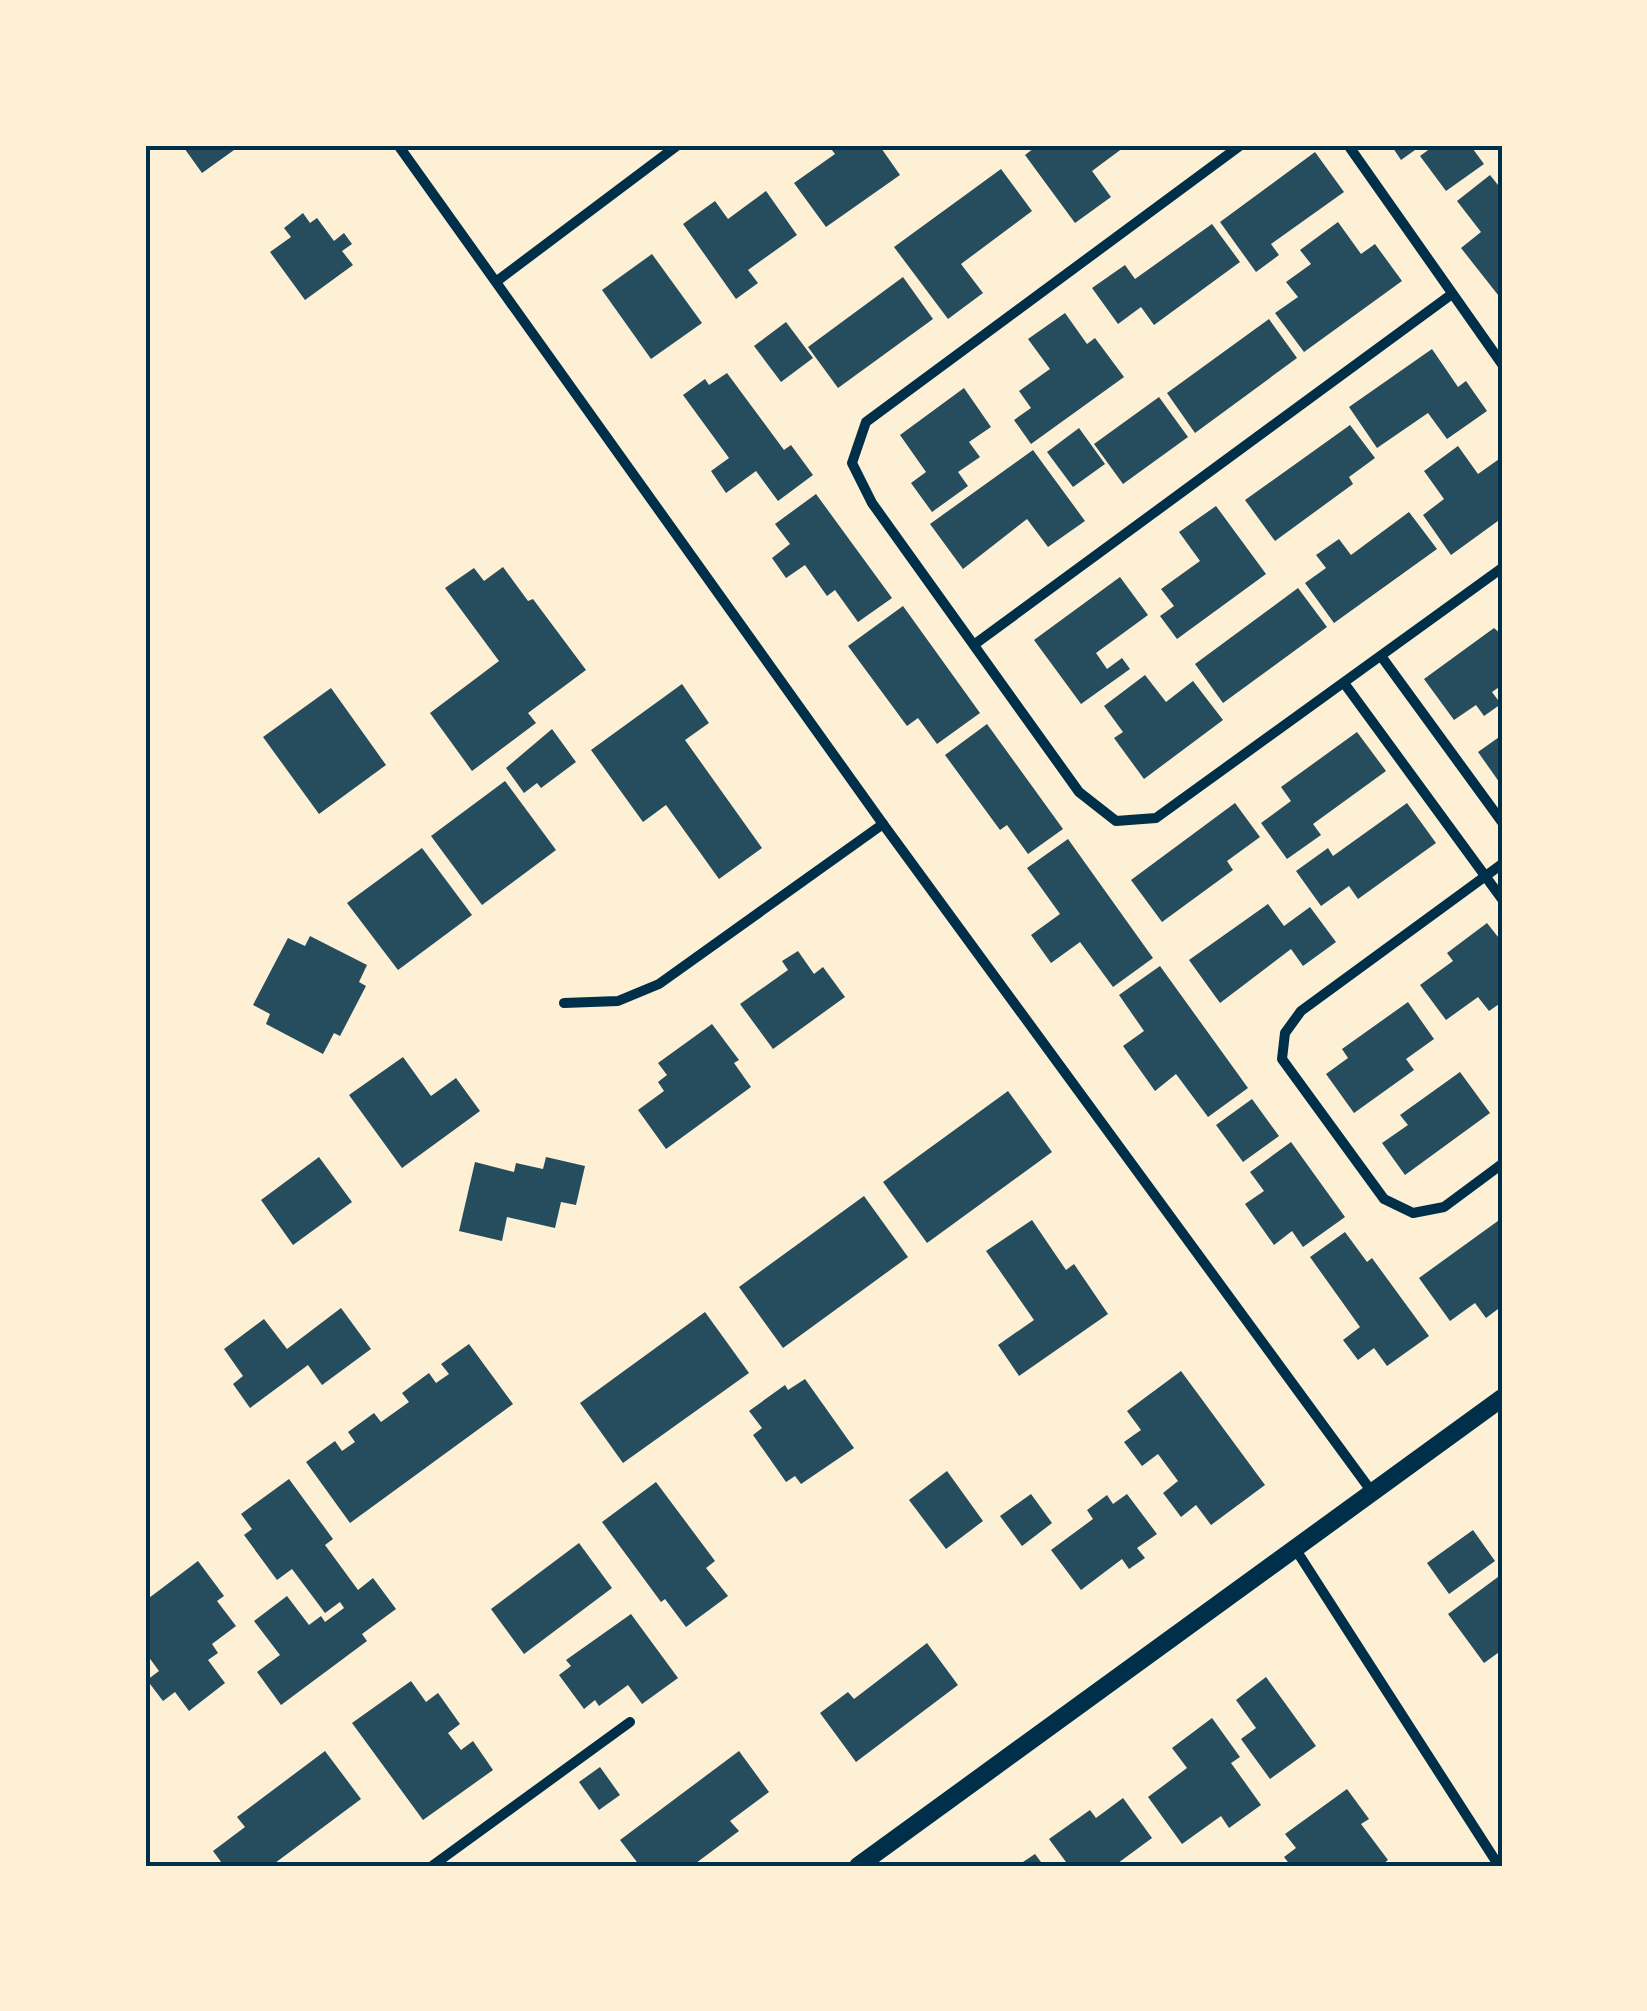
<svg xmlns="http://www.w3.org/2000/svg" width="1647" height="2011" font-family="Literata,serif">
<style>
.building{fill:#264d5e}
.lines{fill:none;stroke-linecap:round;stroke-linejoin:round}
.minor{stroke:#003049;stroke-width:10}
.tertiary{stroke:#003049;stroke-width:18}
.neatline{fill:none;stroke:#003049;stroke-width:4}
</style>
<rect width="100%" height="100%" fill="#fdf0d5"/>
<g class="building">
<polygon points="182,145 241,145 202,173"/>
<polygon points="828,145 879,145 900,175 826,227 794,183 835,154"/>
<polygon points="1038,145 1127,145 1092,171 1111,197 1075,223 1025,155"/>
<polygon points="1391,145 1422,145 1401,160"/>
<polygon points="1435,145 1470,145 1484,164 1446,191 1420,156"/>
<polygon points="1315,152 1344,192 1271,244 1279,255 1256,272 1220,222"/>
<polygon points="1001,169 1032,211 961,264 983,293 948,319 894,247"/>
<polygon points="1490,175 1502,190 1502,300 1461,248 1481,232 1457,201"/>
<polygon points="766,191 797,235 748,270 758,283 736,299 683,224 715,201 728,219"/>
<polygon points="303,213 310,223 317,218 334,241 344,233 352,244 342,251 353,265 305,300 270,252 291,237 284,228"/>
<polygon points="1338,222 1361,254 1375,244 1402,281 1304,352 1275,313 1298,297 1286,282 1311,264 1300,250"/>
<polygon points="1212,224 1240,262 1154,325 1141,307 1118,324 1092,288 1125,265 1135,279"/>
<polygon points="652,254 702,323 651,359 602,290"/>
<polygon points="903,277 933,319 838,388 808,347"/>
<polygon points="1065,313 1087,344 1095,338 1124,377 1031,444 1014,420 1031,408 1019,391 1050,369 1028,339"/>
<polygon points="1269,319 1297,358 1195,433 1167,393"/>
<polygon points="786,322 813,358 781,382 754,346"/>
<polygon points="1432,349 1458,387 1466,381 1487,411 1447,439 1428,413 1377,448 1349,407"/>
<polygon points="727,373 784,450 791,445 813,475 778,501 756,471 726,493 711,471 729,458 683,395 705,379 709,385"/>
<polygon points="964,388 991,427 969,442 980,457 958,472 968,486 932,512 911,483 926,472 900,435"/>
<polygon points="1159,397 1188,437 1123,484 1094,444"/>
<polygon points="1350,425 1375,458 1349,477 1353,484 1275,541 1245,500"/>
<polygon points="1079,428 1105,464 1073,487 1047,452"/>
<polygon points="1458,446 1478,474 1502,457 1502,518 1451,555 1423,515 1444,499 1424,471"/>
<polygon points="1033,450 1085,521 1048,547 1027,519 963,569 930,524"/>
<polygon points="816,494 892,598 858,622 835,590 827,596 805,565 786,578 772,558 790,544 775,524"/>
<polygon points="1216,506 1266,574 1177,639 1160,616 1174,606 1161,589 1200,561 1179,532"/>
<polygon points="1409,512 1437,549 1334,623 1305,583 1326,568 1316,555 1339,539 1351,555"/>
<polygon points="503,567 528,601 533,599 586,670 528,713 536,723 472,771 430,713 499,661 445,588 474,568 484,581"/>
<polygon points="1120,577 1148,615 1096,653 1107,669 1122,658 1130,669 1081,704 1034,640"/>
<polygon points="1298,588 1327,627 1223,703 1195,664"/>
<polygon points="903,606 980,713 937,744 918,718 907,726 848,646"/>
<polygon points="1494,628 1502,635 1502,685 1492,692 1501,704 1484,716 1476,705 1454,720 1424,679"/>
<polygon points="1145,675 1166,702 1193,681 1223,720 1144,779 1114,738 1123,732 1104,706"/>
<polygon points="682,684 709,723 685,740 762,848 719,879 666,805 643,822 591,750"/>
<polygon points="331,688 386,765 319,814 263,737"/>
<polygon points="987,724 1063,829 1028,854 1007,825 1000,830 945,755"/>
<polygon points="552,729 576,762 541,788 537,783 524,793 506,768"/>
<polygon points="1357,732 1386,771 1313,824 1321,835 1287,859 1261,823 1291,801 1281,787"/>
<polygon points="1502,735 1502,786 1478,752"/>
<polygon points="505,781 556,850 482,905 431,836"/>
<polygon points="1235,803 1260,837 1227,861 1233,870 1162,922 1131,880"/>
<polygon points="1407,803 1436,843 1358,899 1349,886 1321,906 1296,871 1328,848 1333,856"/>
<polygon points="1068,839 1153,958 1113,987 1080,942 1051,963 1031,935 1060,914 1027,868"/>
<polygon points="422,848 472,915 398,970 347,903"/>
<polygon points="1268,904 1284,926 1310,907 1336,942 1303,966 1291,949 1220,1003 1189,960"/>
<polygon points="1487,923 1502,942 1502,1002 1489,1011 1478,997 1446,1020 1420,985 1453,961 1447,953"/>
<polygon points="310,936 367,965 359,982 366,986 340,1036 334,1033 323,1054 266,1024 270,1014 253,1005 288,938 305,946"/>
<polygon points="798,951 814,974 823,967 845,997 773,1049 740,1004 788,970 782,961"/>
<polygon points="1160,966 1248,1088 1208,1117 1176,1074 1155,1091 1123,1046 1144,1031 1119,995"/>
<polygon points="1408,1002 1434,1039 1406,1059 1414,1070 1354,1113 1326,1074 1348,1058 1342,1049"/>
<polygon points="712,1024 739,1060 734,1063 751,1087 666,1149 638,1110 664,1091 658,1082 667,1075 658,1063"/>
<polygon points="403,1057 431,1096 456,1078 480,1111 402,1168 349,1095"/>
<polygon points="1460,1072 1490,1113 1405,1175 1382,1143 1408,1125 1400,1115"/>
<polygon points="1008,1091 1052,1152 927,1243 883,1182"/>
<polygon points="1252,1099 1279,1136 1243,1162 1216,1125"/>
<polygon points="1291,1142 1345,1217 1303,1247 1292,1231 1274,1245 1245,1204 1264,1191 1250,1172"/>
<polygon points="319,1157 352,1202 293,1245 261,1200"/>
<polygon points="546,1157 585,1166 576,1205 561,1202 555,1228 507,1217 502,1241 459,1231 475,1162 514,1172 516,1163 543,1169"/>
<polygon points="864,1196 908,1257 783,1348 739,1287"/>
<polygon points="1502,1218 1502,1282 1498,1285 1502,1306 1486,1318 1475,1303 1450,1321 1419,1278"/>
<polygon points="1032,1220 1066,1270 1074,1264 1108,1314 1019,1376 998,1345 1034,1320 986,1251"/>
<polygon points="1345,1232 1367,1262 1372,1258 1429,1336 1387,1366 1374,1348 1358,1360 1343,1340 1360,1327 1310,1257"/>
<polygon points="341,1308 371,1349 322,1385 308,1365 250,1408 233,1384 243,1376 224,1349 264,1319 287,1349"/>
<polygon points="705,1312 749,1373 623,1463 580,1403"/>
<polygon points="469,1344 513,1404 350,1523 306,1462 335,1441 342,1451 355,1442 348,1432 374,1413 381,1422 409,1402 402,1393 429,1373 436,1383 449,1374 441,1364"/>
<polygon points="1181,1371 1265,1485 1211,1525 1196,1505 1181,1517 1163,1493 1178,1481 1158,1454 1142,1466 1124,1442 1141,1430 1127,1411"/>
<polygon points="805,1379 854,1448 801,1484 795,1476 786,1482 753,1435 762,1428 749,1411 785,1385 788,1390"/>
<polygon points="947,1471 983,1521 946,1549 909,1500"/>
<polygon points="289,1479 333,1539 325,1545 358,1590 373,1578 396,1609 362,1634 367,1641 281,1705 257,1672 280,1655 254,1621 287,1596 309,1625 321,1616 325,1622 344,1608 340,1602 325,1613 292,1569 277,1580 244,1535 252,1529 241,1514"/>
<polygon points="656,1482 715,1561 706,1568 728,1596 686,1627 665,1599 661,1602 602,1522"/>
<polygon points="1031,1494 1052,1523 1022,1546 1000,1516"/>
<polygon points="1127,1494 1157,1534 1137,1548 1145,1558 1129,1569 1122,1559 1081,1590 1051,1550 1093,1519 1087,1510 1107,1495 1113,1504"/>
<polygon points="1473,1530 1495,1561 1449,1594 1427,1563"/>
<polygon points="579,1543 612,1588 524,1654 491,1609"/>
<polygon points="198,1561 224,1596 217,1601 236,1626 212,1644 218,1653 208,1660 225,1683 189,1711 175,1692 163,1701 147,1680 159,1671 145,1652 145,1601"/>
<polygon points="1502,1574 1502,1650 1484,1663 1448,1614"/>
<polygon points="631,1614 678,1678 642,1704 628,1685 599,1706 595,1700 584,1709 559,1675 571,1666 566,1660"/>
<polygon points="927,1643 958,1685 856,1762 820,1713 848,1692 854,1699"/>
<polygon points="1266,1677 1316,1746 1270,1779 1241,1739 1256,1728 1236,1700"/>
<polygon points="411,1681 426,1702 438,1693 460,1724 448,1733 461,1750 473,1741 493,1770 423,1820 352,1723"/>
<polygon points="1212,1718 1240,1757 1231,1763 1261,1805 1229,1828 1221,1816 1182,1844 1148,1797 1187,1768 1172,1748"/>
<polygon points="325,1751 361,1799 271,1866 224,1866 213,1851 245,1827 237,1817"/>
<polygon points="739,1751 769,1792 730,1821 739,1831 692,1866 640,1866 620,1840"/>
<polygon points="600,1767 620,1795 599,1810 579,1782"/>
<polygon points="1347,1789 1369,1819 1361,1824 1388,1860 1380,1866 1291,1866 1284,1857 1296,1848 1285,1834"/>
<polygon points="1123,1798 1152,1838 1114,1866 1069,1866 1049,1839 1090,1810 1096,1818"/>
<polygon points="1035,1854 1044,1866 1017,1866"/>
</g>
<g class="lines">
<g class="minor">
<polyline points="398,145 883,824 1372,1492"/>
<polyline points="1241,145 866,422 852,463 872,503 1079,792 1116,821 1156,818 1502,568"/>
<polyline points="1348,145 1502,364"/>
<polyline points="497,281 678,145"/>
<polyline points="975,644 1452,294"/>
<polyline points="1381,656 1502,822"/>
<polyline points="1344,683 1502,899"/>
<polyline points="1502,864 1301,1011 1285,1033 1282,1059 1384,1199 1413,1213 1444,1207 1502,1164"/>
<polyline points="564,1003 618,1001 659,984 883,824"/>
<polyline points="1296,1550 1499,1866"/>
<polyline points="432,1866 630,1722"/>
</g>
<polyline class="tertiary" points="858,1866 1502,1398"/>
</g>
<rect width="1647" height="2011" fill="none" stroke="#fdf0d5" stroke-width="295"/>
<rect x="148" y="148" width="1352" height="1716" class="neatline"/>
</svg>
